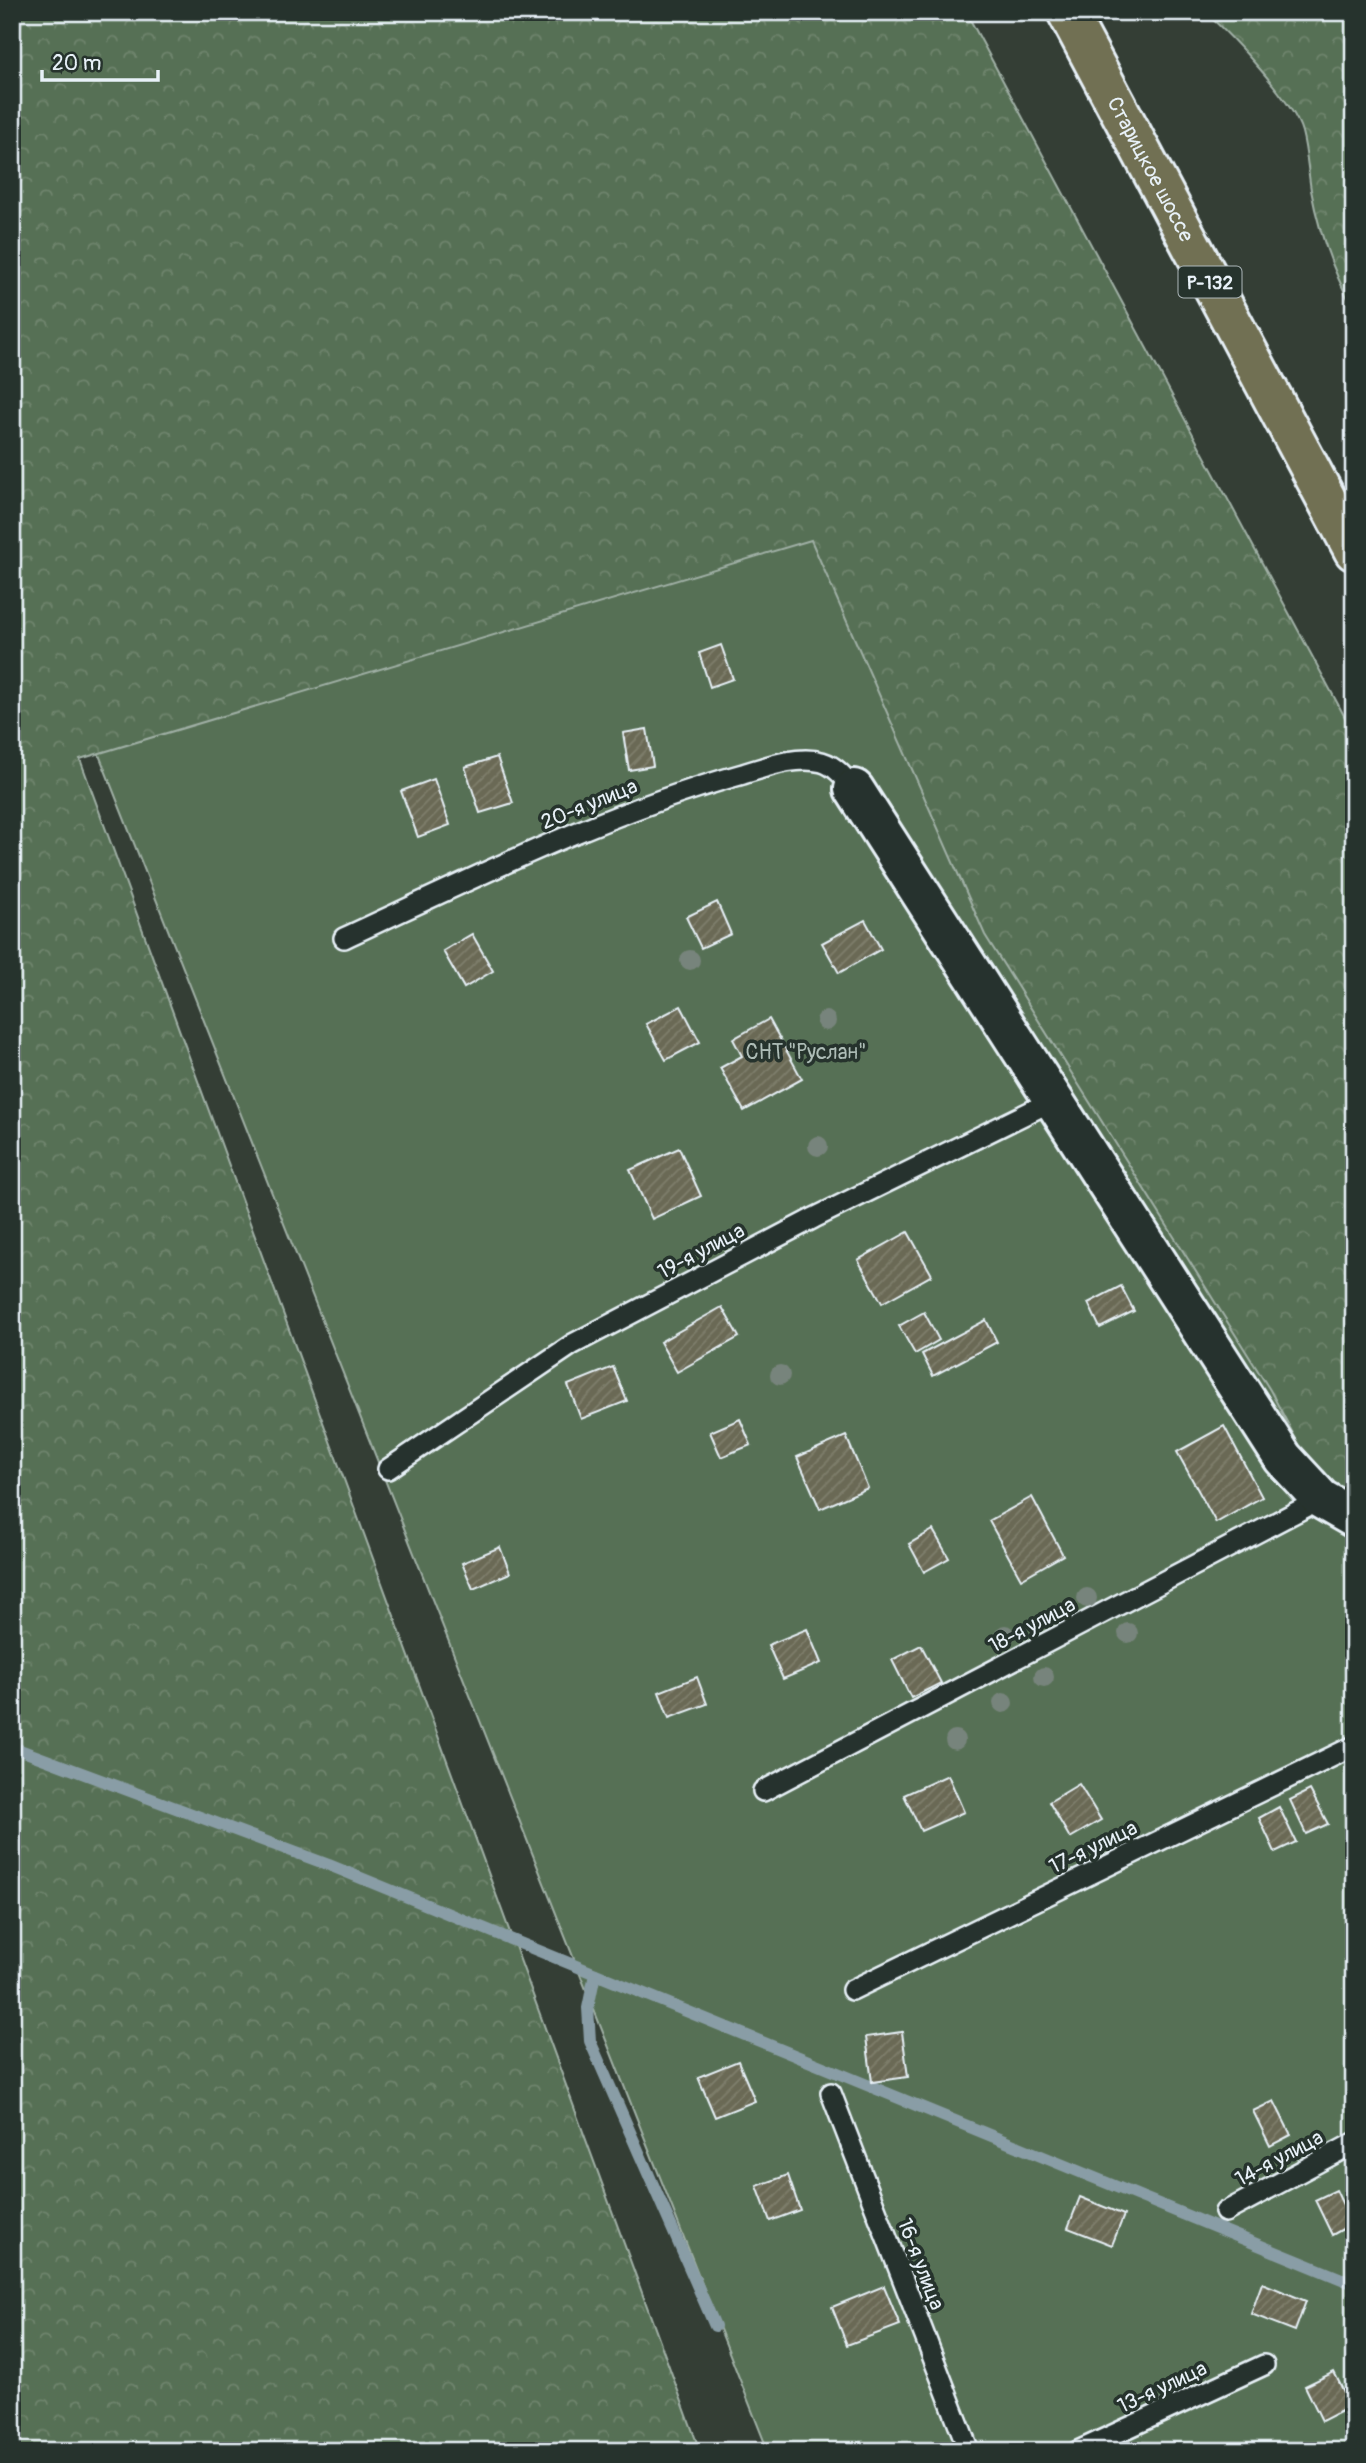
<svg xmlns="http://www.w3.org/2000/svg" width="1366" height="2463" font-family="Pangolin,sans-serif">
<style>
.green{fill:#577055;stroke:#a0b0a6;stroke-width:2}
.forest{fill:url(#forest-crowns);stroke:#a0b0a6;stroke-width:2}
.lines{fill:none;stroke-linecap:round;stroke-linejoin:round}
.stream{stroke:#899da6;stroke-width:12}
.building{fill:url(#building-hatch);stroke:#e8f1f8;stroke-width:2}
.service-casing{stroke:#e8f1f8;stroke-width:24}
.minor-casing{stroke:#e8f1f8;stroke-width:44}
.primary-casing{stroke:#e8f1f8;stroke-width:44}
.service{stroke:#26332d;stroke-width:19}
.minor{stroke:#26332d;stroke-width:38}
.primary{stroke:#716f52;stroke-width:38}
.tree{fill:#77847c}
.labels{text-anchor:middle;stroke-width:7;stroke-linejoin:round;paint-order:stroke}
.shield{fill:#26332d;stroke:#aeb8bb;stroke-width:2}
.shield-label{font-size:19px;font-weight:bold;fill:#e8f1f8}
.street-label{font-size:21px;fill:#e8f1f8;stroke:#26332d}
.park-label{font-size:21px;fill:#aebdb7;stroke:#26332d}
</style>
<defs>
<pattern id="forest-crowns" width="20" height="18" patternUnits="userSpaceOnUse" patternTransform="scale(1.75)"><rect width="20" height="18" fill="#577055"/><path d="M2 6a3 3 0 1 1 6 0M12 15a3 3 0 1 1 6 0" fill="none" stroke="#6f856e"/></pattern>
<pattern id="building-hatch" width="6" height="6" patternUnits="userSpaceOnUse" patternTransform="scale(1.75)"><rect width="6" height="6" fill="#6a6954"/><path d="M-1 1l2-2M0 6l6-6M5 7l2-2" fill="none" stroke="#7f7f6d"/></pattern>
</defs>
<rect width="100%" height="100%" fill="#343e35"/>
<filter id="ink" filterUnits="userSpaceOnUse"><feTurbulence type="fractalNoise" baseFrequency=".0143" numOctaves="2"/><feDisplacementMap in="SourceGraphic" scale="14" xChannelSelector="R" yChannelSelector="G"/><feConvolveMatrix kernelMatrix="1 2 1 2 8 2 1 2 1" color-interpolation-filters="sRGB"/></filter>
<g filter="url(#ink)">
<polygon class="green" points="12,12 849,12 1354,909 1354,2451 768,2451 12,534"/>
<g class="forest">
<polygon points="12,12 966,12 1354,734 1354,1549 1270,1390 985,935 811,540 80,759 700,2451 12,2451"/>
<path d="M 1205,12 L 1354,12 L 1354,310 C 1333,272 1319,233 1311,190 C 1308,171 1307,151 1302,132 C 1294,101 1230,35 1205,12 Z"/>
</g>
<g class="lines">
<g class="stream">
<polyline points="12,1747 329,1865 1354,2284"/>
<polyline points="595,1974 588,2008 590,2041 715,2326"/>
</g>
</g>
<g class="building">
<polygon points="721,645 733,679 710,687 699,653"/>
<polygon points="647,729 653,766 629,770 623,733"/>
<polygon points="497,757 513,803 480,813 465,767"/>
<polygon points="434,779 450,825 418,837 401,791"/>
<polygon points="717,902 731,934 701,948 686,917"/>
<polygon points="865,920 881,949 839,973 822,943"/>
<polygon points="472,934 493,971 464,988 443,951"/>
<polygon points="681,1006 700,1042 666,1060 646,1024"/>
<polygon points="769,1019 802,1079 744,1111 720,1068 742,1056 733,1039"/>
<polygon points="679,1148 701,1196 652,1219 630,1170"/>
<polygon points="908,1232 932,1275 882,1303 858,1260"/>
<polygon points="1121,1286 1134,1311 1100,1328 1088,1303"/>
<polygon points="722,1307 739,1337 677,1372 660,1342"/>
<polygon points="924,1312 939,1340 915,1354 899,1326"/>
<polygon points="986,1320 997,1342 933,1376 922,1354"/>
<polygon points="613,1367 627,1401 581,1419 568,1385"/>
<polygon points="740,1419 751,1445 721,1457 710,1432"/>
<polygon points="1224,1426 1262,1497 1216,1523 1177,1452"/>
<polygon points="846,1436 868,1488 820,1509 797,1457"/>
<polygon points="1032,1497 1063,1555 1021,1579 989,1521"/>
<polygon points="933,1530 949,1558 924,1572 909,1544"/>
<polygon points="500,1547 510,1573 473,1589 462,1563"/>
<polygon points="807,1629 821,1663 783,1679 768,1645"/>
<polygon points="921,1645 941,1683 911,1698 892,1660"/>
<polygon points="697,1677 707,1704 669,1718 659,1692"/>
<polygon points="948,1775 964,1812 921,1831 904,1795"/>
<polygon points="1079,1784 1101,1820 1070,1838 1049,1802"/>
<polygon points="1310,1790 1328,1824 1306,1834 1290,1800"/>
<polygon points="1279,1807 1296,1842 1275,1852 1259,1818"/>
<polygon points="902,2032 908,2077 872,2082 866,2037"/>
<polygon points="738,2061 755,2101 715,2117 698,2077"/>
<polygon points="1274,2101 1291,2135 1270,2146 1253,2111"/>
<polygon points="788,2175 800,2210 770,2221 757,2186"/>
<polygon points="1336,2190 1352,2224 1332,2235 1315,2200"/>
<polygon points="1080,2197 1124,2215 1112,2245 1068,2228"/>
<polygon points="1262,2283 1306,2301 1295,2331 1251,2314"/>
<polygon points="884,2286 900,2325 847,2345 832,2307"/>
<polygon points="1334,2372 1351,2406 1322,2421 1305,2386"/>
</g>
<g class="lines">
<g class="service-casing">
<g id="service">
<path d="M 344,938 C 474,878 605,812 743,774 C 766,767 798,755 822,762 C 836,766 845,778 854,789"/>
<polyline points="388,1469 573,1344 814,1218 1052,1101"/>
<polyline points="763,1791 1321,1499"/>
<polyline points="852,1990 1354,1746"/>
<polyline points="831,2093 969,2451"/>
<polyline points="1225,2212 1354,2143"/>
<polyline points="1078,2451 1264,2365"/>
</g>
</g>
<g class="minor-casing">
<polyline id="minor" points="854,789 1283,1458 1321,1499 1354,1518"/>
</g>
<g class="primary-casing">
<g id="primary">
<path id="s1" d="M 1067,12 L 1354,551"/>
</g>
</g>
<use href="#service" class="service"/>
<use href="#minor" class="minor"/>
<use href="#primary" class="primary"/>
</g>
<g class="tree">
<circle cx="690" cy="960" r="10"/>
<circle cx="826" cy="1021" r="10"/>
<circle cx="818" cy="1146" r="10"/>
<circle cx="780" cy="1375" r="10"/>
<circle cx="1087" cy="1598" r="10"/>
<circle cx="1128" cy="1633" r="10"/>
<circle cx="1005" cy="1635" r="10"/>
<circle cx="1044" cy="1677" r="10"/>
<circle cx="1003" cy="1703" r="10"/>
<circle cx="955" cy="1740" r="10"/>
</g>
</g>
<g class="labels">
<rect class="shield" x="1178.5" y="266.5" width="63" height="31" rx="5"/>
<g class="shield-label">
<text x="1210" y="289">Р-132</text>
</g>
<g class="street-label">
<text dy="7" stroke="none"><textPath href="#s1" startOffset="178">Старицкое шоссе</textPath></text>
<text transform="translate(589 804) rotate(-22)" y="7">20-я улица</text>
<text transform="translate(701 1251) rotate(-28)" y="7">19-я улица</text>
<text transform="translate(1032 1625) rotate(-28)" y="7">18-я улица</text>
<text transform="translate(1093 1847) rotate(-26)" y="7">17-я улица</text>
<text transform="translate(1279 2158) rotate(-28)" y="7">14-я улица</text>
<text transform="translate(921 2264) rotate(69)" y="7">16-я улица</text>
<text transform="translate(1162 2387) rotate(-25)" y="7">13-я улица</text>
</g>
<g class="park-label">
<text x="806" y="1059">СНТ "Руслан"</text>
</g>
</g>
<rect width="1366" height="2463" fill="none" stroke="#26332d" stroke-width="42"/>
<rect x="21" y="21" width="1324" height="2421" fill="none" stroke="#e8f1f8" stroke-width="2.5" filter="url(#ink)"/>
<path d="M42 70v10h116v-10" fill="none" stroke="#e8f1f8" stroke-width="3.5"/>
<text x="52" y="70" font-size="21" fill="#e8f1f8" stroke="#26332d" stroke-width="5" paint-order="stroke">20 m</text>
</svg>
